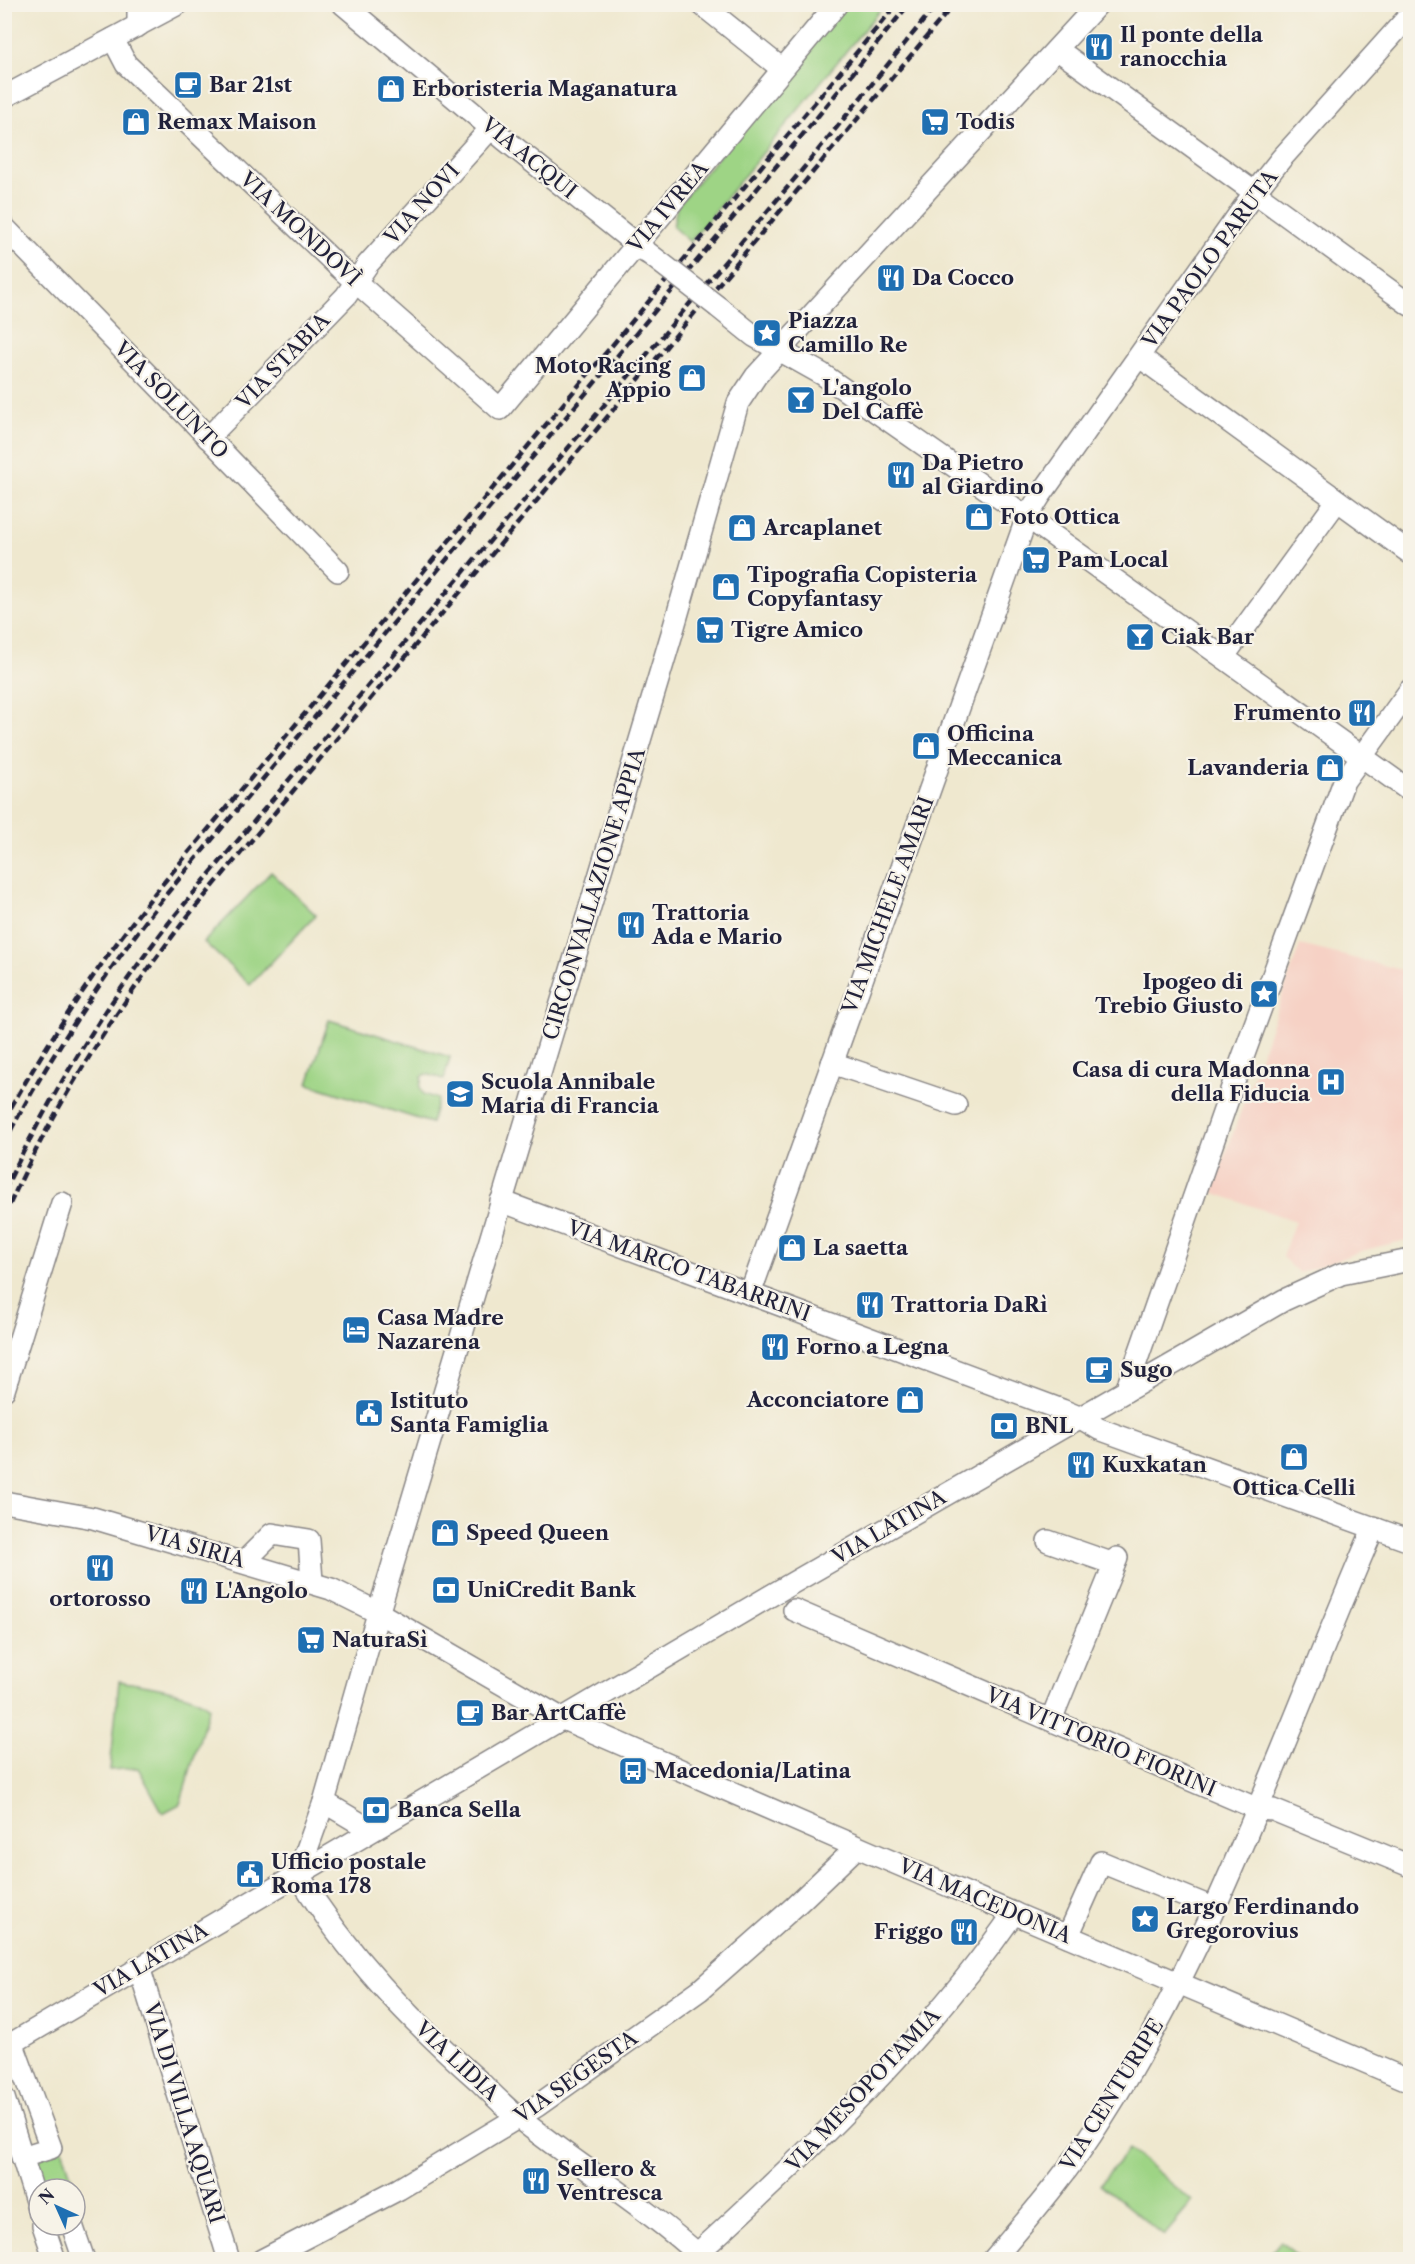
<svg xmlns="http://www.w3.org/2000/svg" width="1415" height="2264" font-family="'Libre Caslon Text',serif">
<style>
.built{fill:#f6d1c5}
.green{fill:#9ed485;stroke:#607b60;stroke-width:1.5}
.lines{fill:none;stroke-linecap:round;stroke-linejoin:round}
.minor-casing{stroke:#888585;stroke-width:24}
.minor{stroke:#fff;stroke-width:21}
.rail{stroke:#22223b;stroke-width:4.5;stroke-dasharray:9 4.5;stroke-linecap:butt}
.minor-bridge-casing{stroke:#888585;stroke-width:24;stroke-linecap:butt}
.minor-bridge{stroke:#fff;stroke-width:21}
.labels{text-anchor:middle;stroke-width:4.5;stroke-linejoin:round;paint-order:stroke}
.poi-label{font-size:21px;font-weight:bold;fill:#22223b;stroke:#f7f3e8;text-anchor:start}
.street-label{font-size:21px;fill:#22223b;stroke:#f7f3e8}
</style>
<rect width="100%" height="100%" fill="#f7f3e8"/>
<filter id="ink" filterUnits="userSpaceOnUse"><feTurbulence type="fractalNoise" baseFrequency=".0167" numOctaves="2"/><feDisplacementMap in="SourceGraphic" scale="12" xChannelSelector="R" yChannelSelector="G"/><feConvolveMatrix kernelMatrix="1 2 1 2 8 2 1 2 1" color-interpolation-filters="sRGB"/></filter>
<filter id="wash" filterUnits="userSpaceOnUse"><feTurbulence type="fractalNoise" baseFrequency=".008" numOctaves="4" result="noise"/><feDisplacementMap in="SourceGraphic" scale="24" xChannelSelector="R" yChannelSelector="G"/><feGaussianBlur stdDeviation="1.35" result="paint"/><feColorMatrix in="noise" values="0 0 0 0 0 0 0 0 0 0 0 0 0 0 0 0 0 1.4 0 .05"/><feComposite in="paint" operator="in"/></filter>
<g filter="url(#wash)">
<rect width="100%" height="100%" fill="#efe8cf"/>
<polygon class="built" points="1300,945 1410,972 1410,1239 1365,1250 1299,1273 1282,1257 1295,1221 1212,1192"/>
<g class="green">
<polygon points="845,5 884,5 690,242 673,227 677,206"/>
<polygon points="271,872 316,915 250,985 204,942"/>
<polygon points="329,1020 450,1057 444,1079 426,1074 422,1077 420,1087 423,1094 438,1099 431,1123 308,1084"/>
<path d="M 119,1681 C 140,1685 197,1692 209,1708 L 180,1804 L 163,1813 L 138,1768 L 110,1770 Z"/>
<polygon points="62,2148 80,2203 75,2205 75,2189 40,2189 31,2159"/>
<polygon points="1129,2149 1193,2201 1164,2236 1100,2184"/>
<polygon points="1280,2242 1302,2259 1266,2259"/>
</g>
</g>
<g filter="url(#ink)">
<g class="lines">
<g class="minor-casing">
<g id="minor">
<polyline points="343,4 504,139 647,253"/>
<polyline points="701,4 782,69"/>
<polyline points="138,26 138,4"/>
<polyline points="113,39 126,64 340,268 500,409 837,4"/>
<polyline points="1058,50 1410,305"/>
<polyline points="4,97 178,4"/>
<polyline points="4,227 338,571"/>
<polyline points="718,307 754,336 822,374 1027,517 1410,791"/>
<polyline points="1140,357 1410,553"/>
<polyline points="208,438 346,296 368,264 491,128"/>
<polyline points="1224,656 1337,501"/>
<polyline points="832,1063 956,1105"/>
<polyline points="501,1201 1062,1410 1079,1417 1099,1429 1410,1541"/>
<polyline points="750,1294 1027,517 1040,496 1254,193 1281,159 1410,15"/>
<polyline points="4,1390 62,1203"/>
<polyline points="1126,1391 1236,1076 1344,781 1410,690"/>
<polyline points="4,1502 93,1518 331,1589 379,1613 561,1718 869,1852 1410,2081"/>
<polyline points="1048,1541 1114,1564"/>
<polyline points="245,1561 272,1534 309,1540 312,1581"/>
<polyline points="794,1610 1258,1809 1273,1810 1410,1866"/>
<polyline points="1051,1720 1117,1558"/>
<polyline points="324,1802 361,1824 381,1825"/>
<polyline points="298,1874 324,1802 369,1644 673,630 738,403 756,376 1098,4"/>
<path d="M 298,1874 C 347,1955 410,2020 480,2082 C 493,2095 506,2108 520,2119 C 580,2167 647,2207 704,2260"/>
<polyline points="1068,1936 1101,1862 1213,1908"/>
<polyline points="139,1967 229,2260"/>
<polyline points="12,2042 51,2148 22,2157"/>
<polyline points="4,2048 770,1596 1284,1300 1341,1274 1410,1260"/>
<polyline points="4,2098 39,2211"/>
<polyline points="43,2225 55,2260"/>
<polyline points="72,2225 84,2260"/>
<path d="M 698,2253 C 812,2149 925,2041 1014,1913"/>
<polyline points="262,2260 399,2189 537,2106 700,1990 794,1907 857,1847"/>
<path d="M 993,2260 C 1031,2215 1070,2170 1101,2120 C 1219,1936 1287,1726 1374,1527"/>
</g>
</g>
<use href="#minor" class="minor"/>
<g class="rail">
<path d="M 4,1120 C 48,1040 98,965 155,893 L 897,4"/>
<path d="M 4,1143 C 50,1055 104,975 164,897 L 814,121 L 909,4"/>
<path d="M 4,1191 C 50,1094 106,1005 171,920 L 802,170 L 937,4"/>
<path d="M 4,1217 C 52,1108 115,1010 188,916 L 954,4"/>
</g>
<g class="minor-bridge-casing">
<polyline id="minor-bridge" points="648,253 718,307"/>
</g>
<use href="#minor-bridge" class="minor-bridge"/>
</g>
</g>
<defs>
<g id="restaurant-square" transform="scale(1.5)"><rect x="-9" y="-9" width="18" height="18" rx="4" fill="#1f6fb2" stroke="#f7f3e8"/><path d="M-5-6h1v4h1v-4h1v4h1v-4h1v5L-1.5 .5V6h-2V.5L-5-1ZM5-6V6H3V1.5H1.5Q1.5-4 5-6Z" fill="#fff"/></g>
<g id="cafe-square" transform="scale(1.5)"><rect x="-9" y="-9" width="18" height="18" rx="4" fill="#1f6fb2" stroke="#f7f3e8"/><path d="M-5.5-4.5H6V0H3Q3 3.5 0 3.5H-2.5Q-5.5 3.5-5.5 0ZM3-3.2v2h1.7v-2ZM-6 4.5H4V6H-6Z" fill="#fff"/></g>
<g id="shop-square" transform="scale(1.5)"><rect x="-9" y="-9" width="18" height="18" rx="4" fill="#1f6fb2" stroke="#f7f3e8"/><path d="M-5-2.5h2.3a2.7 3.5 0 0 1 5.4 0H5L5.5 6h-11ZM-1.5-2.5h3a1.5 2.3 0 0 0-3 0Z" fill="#fff"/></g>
<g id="supermarket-square" transform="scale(1.5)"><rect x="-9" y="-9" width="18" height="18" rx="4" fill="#1f6fb2" stroke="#f7f3e8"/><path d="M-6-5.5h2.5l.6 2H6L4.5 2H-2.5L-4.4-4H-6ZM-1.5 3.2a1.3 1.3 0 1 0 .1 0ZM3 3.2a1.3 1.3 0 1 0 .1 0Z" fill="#fff"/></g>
<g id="sight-square" transform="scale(1.5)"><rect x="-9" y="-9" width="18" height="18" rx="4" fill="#1f6fb2" stroke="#f7f3e8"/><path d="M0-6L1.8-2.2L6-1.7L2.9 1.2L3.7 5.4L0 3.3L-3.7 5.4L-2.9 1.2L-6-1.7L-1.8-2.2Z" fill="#fff"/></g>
<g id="bar-square" transform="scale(1.5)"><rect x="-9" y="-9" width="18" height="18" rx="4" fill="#1f6fb2" stroke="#f7f3e8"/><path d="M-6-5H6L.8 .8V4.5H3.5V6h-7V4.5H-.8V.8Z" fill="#fff"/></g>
<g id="hospital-square" transform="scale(1.5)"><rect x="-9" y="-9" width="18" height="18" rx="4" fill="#1f6fb2" stroke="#f7f3e8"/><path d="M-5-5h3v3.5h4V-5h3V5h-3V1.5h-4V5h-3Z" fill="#fff"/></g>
<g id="school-square" transform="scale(1.5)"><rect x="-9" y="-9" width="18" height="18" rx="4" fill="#1f6fb2" stroke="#f7f3e8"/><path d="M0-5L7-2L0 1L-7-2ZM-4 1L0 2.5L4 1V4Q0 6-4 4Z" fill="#fff"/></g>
<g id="hotel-square" transform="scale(1.5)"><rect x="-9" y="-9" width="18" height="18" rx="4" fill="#1f6fb2" stroke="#f7f3e8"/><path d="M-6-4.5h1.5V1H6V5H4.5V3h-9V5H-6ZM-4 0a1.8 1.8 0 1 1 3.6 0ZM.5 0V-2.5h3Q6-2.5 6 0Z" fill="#fff"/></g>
<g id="civic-square" transform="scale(1.5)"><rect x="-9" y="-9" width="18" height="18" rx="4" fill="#1f6fb2" stroke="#f7f3e8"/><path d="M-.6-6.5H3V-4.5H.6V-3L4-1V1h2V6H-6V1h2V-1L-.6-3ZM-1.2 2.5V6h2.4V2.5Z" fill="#fff"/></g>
<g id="bank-square" transform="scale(1.5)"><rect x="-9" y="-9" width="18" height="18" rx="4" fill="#1f6fb2" stroke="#f7f3e8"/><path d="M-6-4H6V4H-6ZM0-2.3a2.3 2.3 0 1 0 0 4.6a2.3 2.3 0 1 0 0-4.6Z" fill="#fff"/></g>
<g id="bus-square" transform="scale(1.5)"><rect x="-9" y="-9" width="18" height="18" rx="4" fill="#1f6fb2" stroke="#f7f3e8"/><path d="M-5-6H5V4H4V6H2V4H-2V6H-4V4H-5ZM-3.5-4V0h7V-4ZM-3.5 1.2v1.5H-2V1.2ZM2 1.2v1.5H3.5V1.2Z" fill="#fff"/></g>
</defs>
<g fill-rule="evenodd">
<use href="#restaurant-square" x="1099" y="47"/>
<use href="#cafe-square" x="188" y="85"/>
<use href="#shop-square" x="391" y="89"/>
<use href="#shop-square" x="136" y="122"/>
<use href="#supermarket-square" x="935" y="122"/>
<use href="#restaurant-square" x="891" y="278"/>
<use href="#sight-square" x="767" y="333"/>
<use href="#shop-square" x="692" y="378"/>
<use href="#bar-square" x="801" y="400"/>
<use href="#restaurant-square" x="901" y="475"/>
<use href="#shop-square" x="979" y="517"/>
<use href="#shop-square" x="742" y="528"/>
<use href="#supermarket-square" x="1036" y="560"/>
<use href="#shop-square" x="726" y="587"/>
<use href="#supermarket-square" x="710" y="630"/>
<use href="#bar-square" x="1140" y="637"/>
<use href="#restaurant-square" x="1362" y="713"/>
<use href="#shop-square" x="926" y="746"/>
<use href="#shop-square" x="1330" y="768"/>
<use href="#restaurant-square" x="631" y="925"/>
<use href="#sight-square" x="1264" y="994"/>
<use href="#hospital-square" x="1331" y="1082"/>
<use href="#school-square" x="460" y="1094"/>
<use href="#shop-square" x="792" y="1248"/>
<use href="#restaurant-square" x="870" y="1305"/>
<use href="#hotel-square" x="356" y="1330"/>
<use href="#restaurant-square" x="775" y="1347"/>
<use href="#cafe-square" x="1099" y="1370"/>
<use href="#shop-square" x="910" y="1400"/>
<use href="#civic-square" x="369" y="1413"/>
<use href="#bank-square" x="1004" y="1426"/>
<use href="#shop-square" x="1294" y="1457"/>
<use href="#restaurant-square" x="1081" y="1465"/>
<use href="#shop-square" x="445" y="1533"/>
<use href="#restaurant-square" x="100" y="1568"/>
<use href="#bank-square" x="446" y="1590"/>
<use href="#restaurant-square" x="194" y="1591"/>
<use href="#supermarket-square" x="311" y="1640"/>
<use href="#cafe-square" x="470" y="1713"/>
<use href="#bus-square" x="633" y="1771"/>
<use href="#bank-square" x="376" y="1810"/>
<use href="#civic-square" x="250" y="1874"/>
<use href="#sight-square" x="1145" y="1919"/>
<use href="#restaurant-square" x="964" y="1932"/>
<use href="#restaurant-square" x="536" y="2181"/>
</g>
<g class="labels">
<g class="poi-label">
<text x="1120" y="42">Il ponte della<tspan x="1120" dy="24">ranocchia</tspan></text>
<text x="209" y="92">Bar 21st</text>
<text x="412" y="96">Erboristeria Maganatura</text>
<text x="157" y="129">Remax Maison</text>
<text x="956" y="129">Todis</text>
<text x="912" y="285">Da Cocco</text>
<text x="788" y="328">Piazza<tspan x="788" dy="24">Camillo Re</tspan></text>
<text x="671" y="373" text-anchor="end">Moto Racing<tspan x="671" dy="24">Appio</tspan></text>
<text x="822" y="395">L'angolo<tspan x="822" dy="24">Del Caffè</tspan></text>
<text x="922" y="470">Da Pietro<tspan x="922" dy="24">al Giardino</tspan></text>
<text x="1000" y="524">Foto Ottica</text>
<text x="763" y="535">Arcaplanet</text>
<text x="1057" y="567">Pam Local</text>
<text x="747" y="582">Tipografia Copisteria<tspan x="747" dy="24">Copyfantasy</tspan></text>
<text x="731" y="637">Tigre Amico</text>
<text x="1161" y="644">Ciak Bar</text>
<text x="1341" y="720" text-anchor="end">Frumento</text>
<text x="947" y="741">Officina<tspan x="947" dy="24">Meccanica</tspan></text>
<text x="1309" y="775" text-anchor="end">Lavanderia</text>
<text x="652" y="920">Trattoria<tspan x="652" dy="24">Ada e Mario</tspan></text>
<text x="1243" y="989" text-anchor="end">Ipogeo di<tspan x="1243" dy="24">Trebio Giusto</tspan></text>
<text x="1310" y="1077" text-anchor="end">Casa di cura Madonna<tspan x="1310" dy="24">della Fiducia</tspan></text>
<text x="481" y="1089">Scuola Annibale<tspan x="481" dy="24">Maria di Francia</tspan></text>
<text x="813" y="1255">La saetta</text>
<text x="891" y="1312">Trattoria DaRì</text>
<text x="377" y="1325">Casa Madre<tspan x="377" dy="24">Nazarena</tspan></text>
<text x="796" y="1354">Forno a Legna</text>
<text x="1120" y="1377">Sugo</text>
<text x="889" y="1407" text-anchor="end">Acconciatore</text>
<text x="390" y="1408">Istituto<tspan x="390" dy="24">Santa Famiglia</tspan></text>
<text x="1025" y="1433">BNL</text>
<text x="1102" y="1472">Kuxkatan</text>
<text x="1294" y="1495" text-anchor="middle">Ottica Celli</text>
<text x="466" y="1540">Speed Queen</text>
<text x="467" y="1597">UniCredit Bank</text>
<text x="215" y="1598">L'Angolo</text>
<text x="100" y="1606" text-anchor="middle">ortorosso</text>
<text x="332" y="1647">NaturaSì</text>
<text x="491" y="1720">Bar ArtCaffè</text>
<text x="654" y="1778">Macedonia/Latina</text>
<text x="397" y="1817">Banca Sella</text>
<text x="271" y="1869">Ufficio postale<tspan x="271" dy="24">Roma 178</tspan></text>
<text x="1166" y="1914">Largo Ferdinando<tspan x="1166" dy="24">Gregorovius</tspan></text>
<text x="943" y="1939" text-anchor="end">Friggo</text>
<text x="557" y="2176">Sellero &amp;<tspan x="557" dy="24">Ventresca</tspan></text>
</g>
<g class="street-label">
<text transform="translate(529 158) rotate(39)" y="7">VIA ACQUI</text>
<text transform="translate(422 204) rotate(-48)" y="7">VIA NOVI</text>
<text transform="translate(668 207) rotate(-50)" y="7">VIA IVREA</text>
<text transform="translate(300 229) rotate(43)" y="7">VIA MONDOVÌ</text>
<text transform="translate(1210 259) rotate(-54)" y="7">VIA PAOLO PARUTA</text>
<text transform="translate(283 361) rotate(-46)" y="7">VIA STABIA</text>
<text transform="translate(171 400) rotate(46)" y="7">VIA SOLUNTO</text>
<text transform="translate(594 894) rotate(-73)" y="7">CIRCONVALLAZIONE APPIA</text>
<text transform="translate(888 905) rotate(-70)" y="7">VIA MICHELE AMARI</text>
<text transform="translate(689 1271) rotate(20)" y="7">VIA MARCO TABARRINI</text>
<text transform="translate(889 1527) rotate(-30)" y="7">VIA LATINA</text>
<text transform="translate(195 1547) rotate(16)" y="7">VIA SIRIA</text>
<text transform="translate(1101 1742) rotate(23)" y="7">VIA VITTORIO FIORINI</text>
<text transform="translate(985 1901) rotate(23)" y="7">VIA MACEDONIA</text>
<text transform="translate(151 1960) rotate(-30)" y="7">VIA LATINA</text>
<text transform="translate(457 2061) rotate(43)" y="7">VIA LIDIA</text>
<text transform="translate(576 2077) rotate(-35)" y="7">VIA SEGESTA</text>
<text transform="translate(863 2090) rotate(-47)" y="7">VIA MESOPOTAMIA</text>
<text transform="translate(1112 2095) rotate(-58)" y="7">VIA CENTURIPE</text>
<text transform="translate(184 2113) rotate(73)" y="7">VIA DI VILLA AQUARI</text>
</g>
</g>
<rect width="1415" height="2264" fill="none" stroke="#f7f3e8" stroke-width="24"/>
<g transform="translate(57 2207) rotate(315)"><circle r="28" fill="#f7f3e8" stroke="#a29fa3" stroke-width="1.5"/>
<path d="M0-4.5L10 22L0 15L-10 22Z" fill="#1f6fb2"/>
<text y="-9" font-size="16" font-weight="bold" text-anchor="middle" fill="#22223b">N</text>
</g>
</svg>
